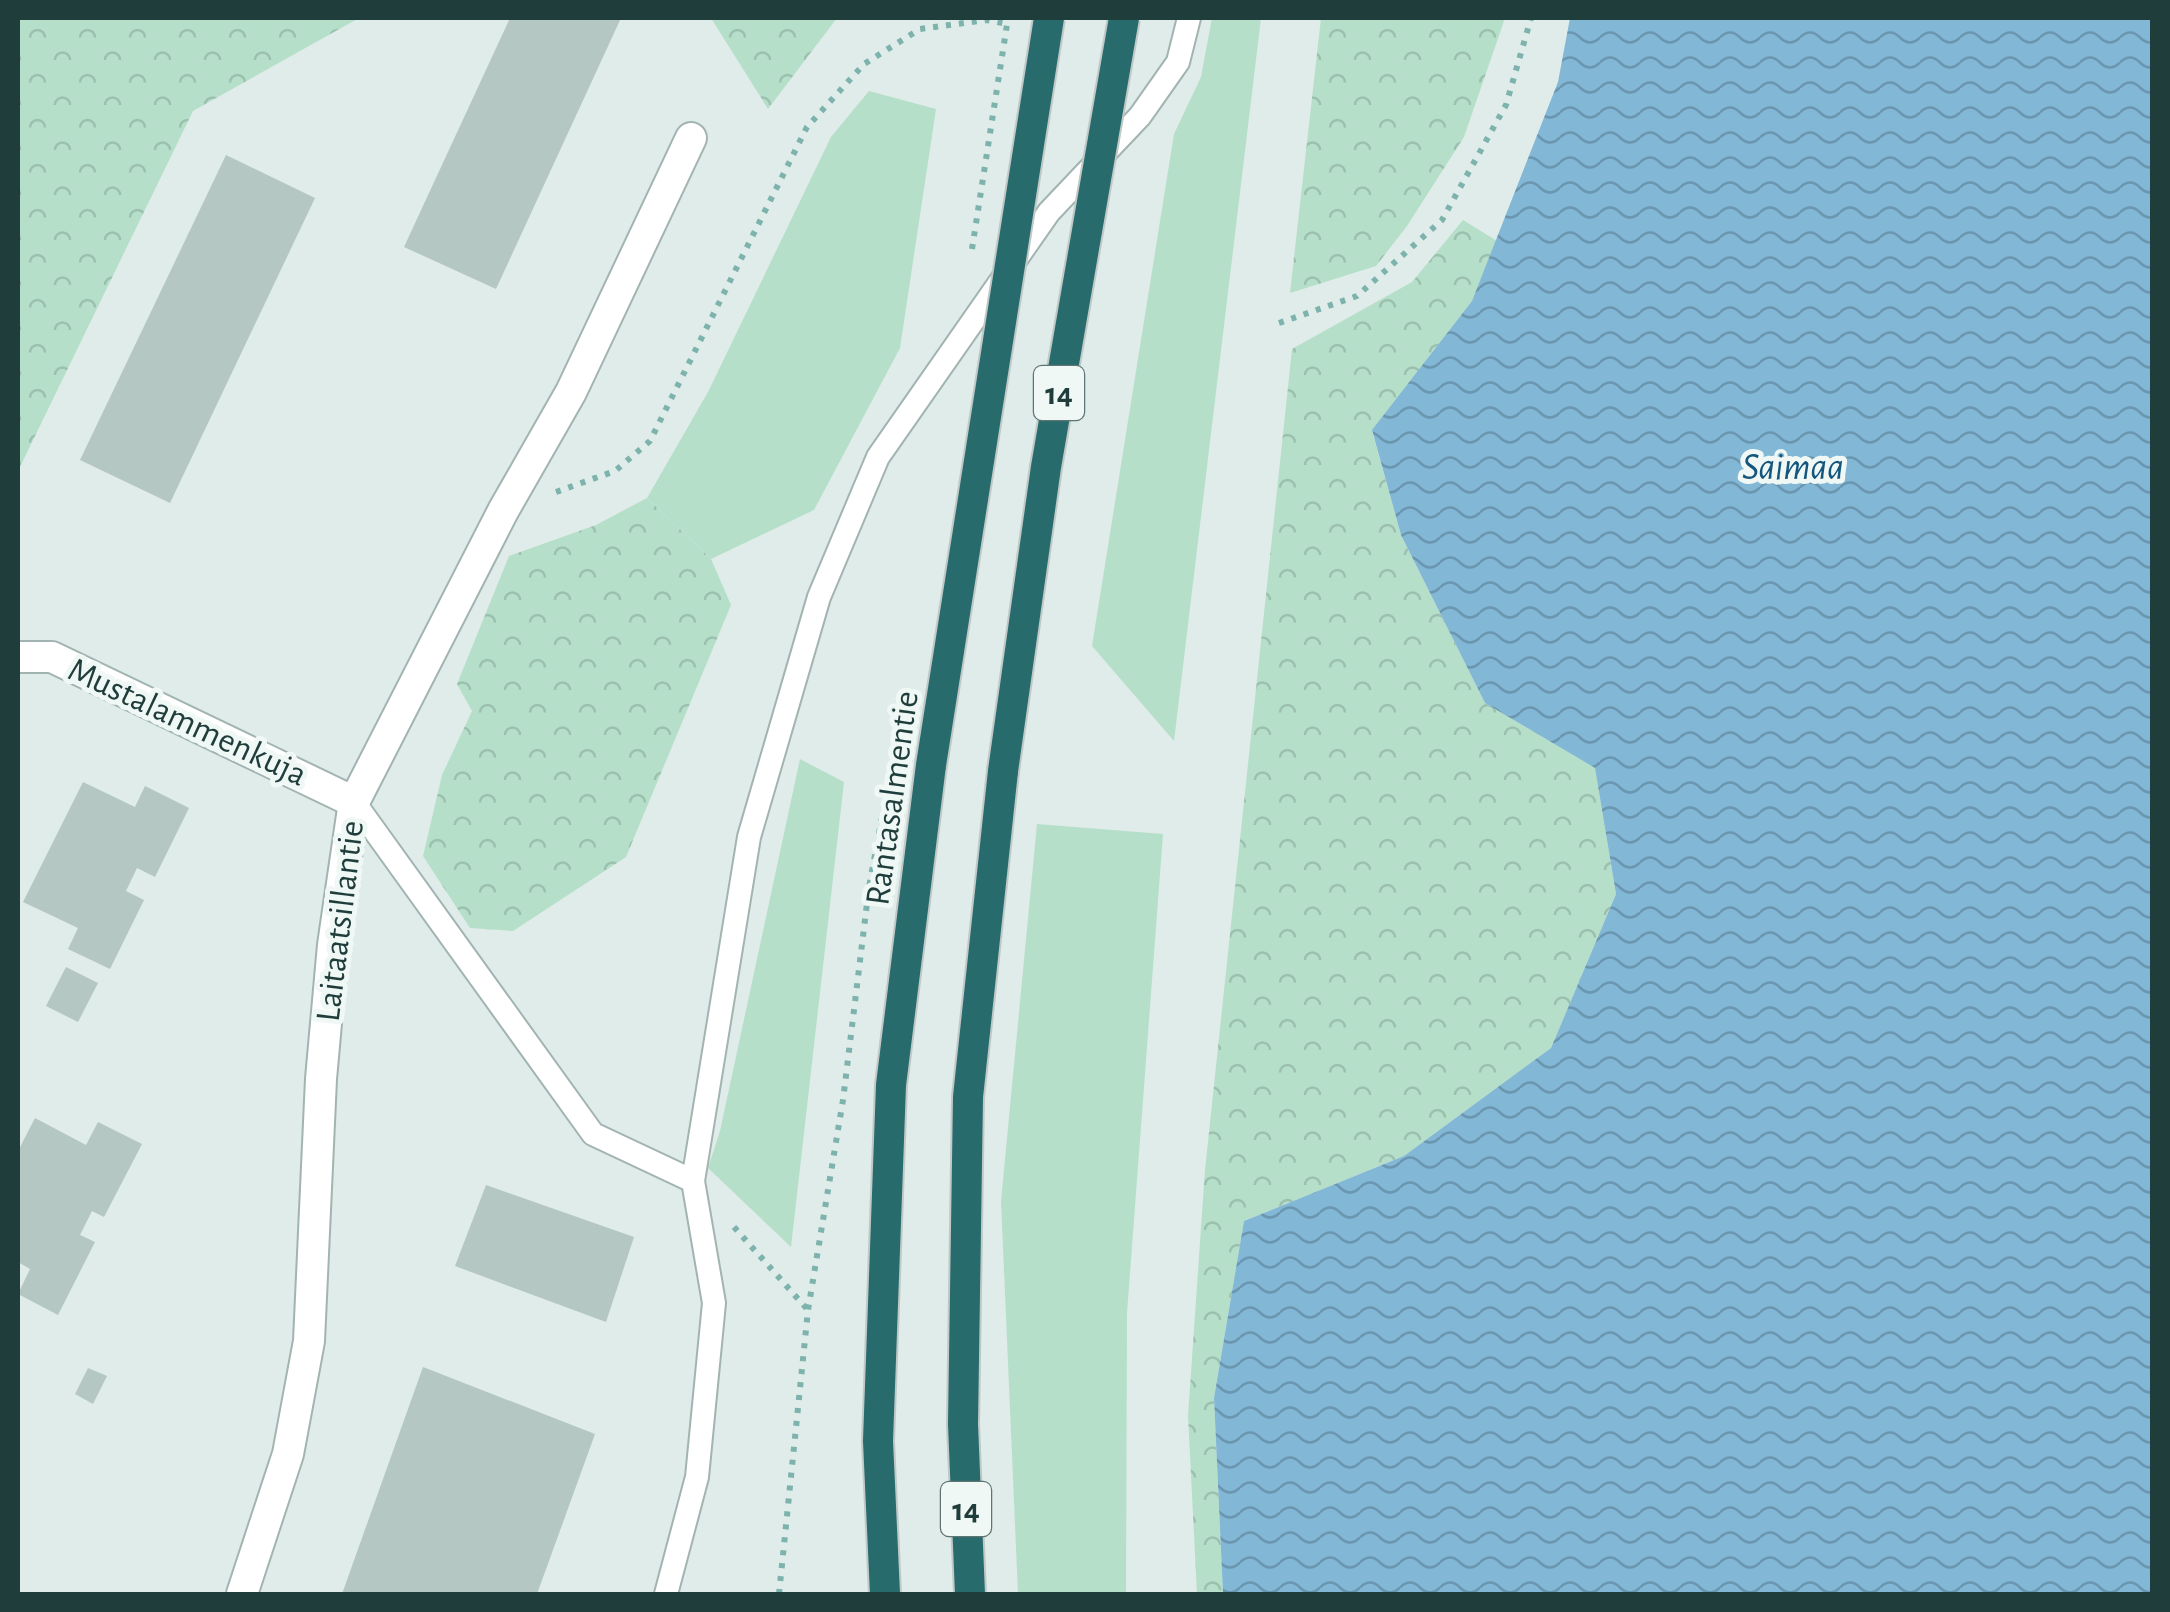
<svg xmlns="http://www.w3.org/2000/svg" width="2170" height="1612" font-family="'Alegreya Sans',sans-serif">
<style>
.grass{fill:#b6dfca}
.forest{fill:url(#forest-crowns)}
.water{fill:url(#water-waves)}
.building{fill:#b4c7c3}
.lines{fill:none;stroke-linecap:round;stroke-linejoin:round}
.lane-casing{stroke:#a2b4b1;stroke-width:26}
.street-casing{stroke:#a2b4b1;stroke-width:34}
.highway-casing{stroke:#c0c9c8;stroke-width:34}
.path{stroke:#7db2ad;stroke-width:6;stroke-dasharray:5 8;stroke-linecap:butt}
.lane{stroke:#fff;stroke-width:22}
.street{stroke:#fff;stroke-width:30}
.highway{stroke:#286b6c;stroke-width:30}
.highway-bridge-casing{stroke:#c0c9c8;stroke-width:34;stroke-linecap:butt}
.path-bridge{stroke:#7db2ad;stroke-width:6;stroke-dasharray:5 8;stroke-linecap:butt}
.highway-bridge{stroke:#286b6c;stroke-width:30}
.labels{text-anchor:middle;stroke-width:10;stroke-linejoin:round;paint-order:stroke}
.shield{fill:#f0f8f6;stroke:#5e7573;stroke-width:2.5}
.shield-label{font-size:32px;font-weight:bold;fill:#1f3d3b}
.street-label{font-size:35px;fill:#1f3d3b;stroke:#f0f8f6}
.water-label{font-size:38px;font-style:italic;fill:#15567d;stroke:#f0f8f6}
</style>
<defs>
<pattern id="forest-crowns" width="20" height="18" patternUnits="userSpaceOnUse" patternTransform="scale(2.5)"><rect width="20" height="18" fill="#b6dfca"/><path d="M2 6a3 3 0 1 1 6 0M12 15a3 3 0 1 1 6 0" fill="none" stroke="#9cc0ae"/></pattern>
<pattern id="water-waves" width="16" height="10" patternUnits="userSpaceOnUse" patternTransform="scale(2.5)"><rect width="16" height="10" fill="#82b7d6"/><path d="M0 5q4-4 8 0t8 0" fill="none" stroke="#6a96af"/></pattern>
</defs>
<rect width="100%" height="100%" fill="#dfece9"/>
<g class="grass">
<polygon points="1212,18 1261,18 1174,741 1092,646 1174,134 1201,77"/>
<polygon points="869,91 936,109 900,348 814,510 711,559 647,498 708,392 831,137"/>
<polygon points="800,759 844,782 791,1247 708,1168 720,1131"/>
<polygon points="1037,824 1163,834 1127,1313 1126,1594 1018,1594 1001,1201"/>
</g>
<g class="forest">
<polygon points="18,18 359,18 193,111 18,471"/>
<polygon points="711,18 837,18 768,109"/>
<polygon points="1321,18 1505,18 1464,137 1407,226 1376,266 1290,293"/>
<polygon points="1463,220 1497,241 1472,301 1372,431 1401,535 1485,703 1595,768 1616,894 1551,1048 1404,1156 1244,1221 1214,1398 1223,1594 1197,1594 1188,1416 1205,1170 1292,349 1412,282"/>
<polygon points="647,498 711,559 731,605 626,857 513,931 470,928 423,856 442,775 472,711 457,684 509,556 596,525"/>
</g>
<polygon class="water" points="1570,18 2152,18 2152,1594 1223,1594 1214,1398 1244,1221 1404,1156 1551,1048 1616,894 1595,768 1485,703 1401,535 1372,430 1472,301 1558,82"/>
<g class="building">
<polygon points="510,18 621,18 496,289 404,247"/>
<polygon points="226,155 315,198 170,503 80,460"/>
<polygon points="83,782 135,807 145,786 189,808 155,877 137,868 126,891 144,900 110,969 68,949 78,928 23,902"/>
<polygon points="66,967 98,983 78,1022 46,1006"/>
<polygon points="35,1118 86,1145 98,1122 142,1144 104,1217 92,1211 80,1235 95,1242 58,1315 18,1294 30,1269 18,1262 18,1151"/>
<polygon points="486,1185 634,1237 606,1322 455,1266"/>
<polygon points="423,1367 595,1434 537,1594 342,1594"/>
<polygon points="88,1368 107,1376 93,1404 75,1394"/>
</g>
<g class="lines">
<g class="lane-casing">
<g id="lane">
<polyline points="354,802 593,1134 693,1181 749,837 819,597 878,457 1049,212 1140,116 1178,62 1189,18"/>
<polyline points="666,1594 697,1477 714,1303 693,1181"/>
</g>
</g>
<g class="street-casing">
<g id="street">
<polyline points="18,657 52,657 354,802"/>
<polyline points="242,1594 288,1454 309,1341 321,1079 333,945 354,802 503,511 571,392 691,138"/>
</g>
</g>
<g class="highway-casing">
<g id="highway">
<polyline points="885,1594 878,1441 891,1085 931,765"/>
<polyline points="970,1594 963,1424 968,1097 1003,771"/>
</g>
</g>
<g class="path">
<polyline points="1279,323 1357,296 1442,220 1506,105 1531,18"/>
<polyline points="556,492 615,471 650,441 807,127 864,64 920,29 986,20 1007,24"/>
<polyline points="734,1227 808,1310"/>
<polyline points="779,1594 808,1310 843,1100 869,887 890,774"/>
</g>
<use href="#lane" class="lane"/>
<use href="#street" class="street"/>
<use href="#highway" class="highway"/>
<g class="highway-bridge-casing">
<g id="highway-bridge">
<polyline points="931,765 1049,18"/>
<polyline points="1003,771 1046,467 1124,18"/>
</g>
</g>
<polyline class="path-bridge" points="972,249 1008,18"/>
<use href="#highway-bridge" class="highway-bridge"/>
</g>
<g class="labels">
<g class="shield">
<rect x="1034" y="366" width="50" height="54" rx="8"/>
<rect x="941" y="1482" width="50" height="54" rx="8"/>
</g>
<g class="shield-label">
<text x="1059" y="404">14</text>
<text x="966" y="1520">14</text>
</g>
<g class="street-label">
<text transform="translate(188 721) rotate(25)" y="12">Mustalammenkuja</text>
<text transform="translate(891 798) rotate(-82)" y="12">Rantasalmentie</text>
<text transform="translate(339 921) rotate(-83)" y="12">Laitaatsillantie</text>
</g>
<g class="water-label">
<text x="1793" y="479">Saimaa</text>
</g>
</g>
<rect width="2170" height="1612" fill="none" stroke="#1f3d3b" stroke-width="40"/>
</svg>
